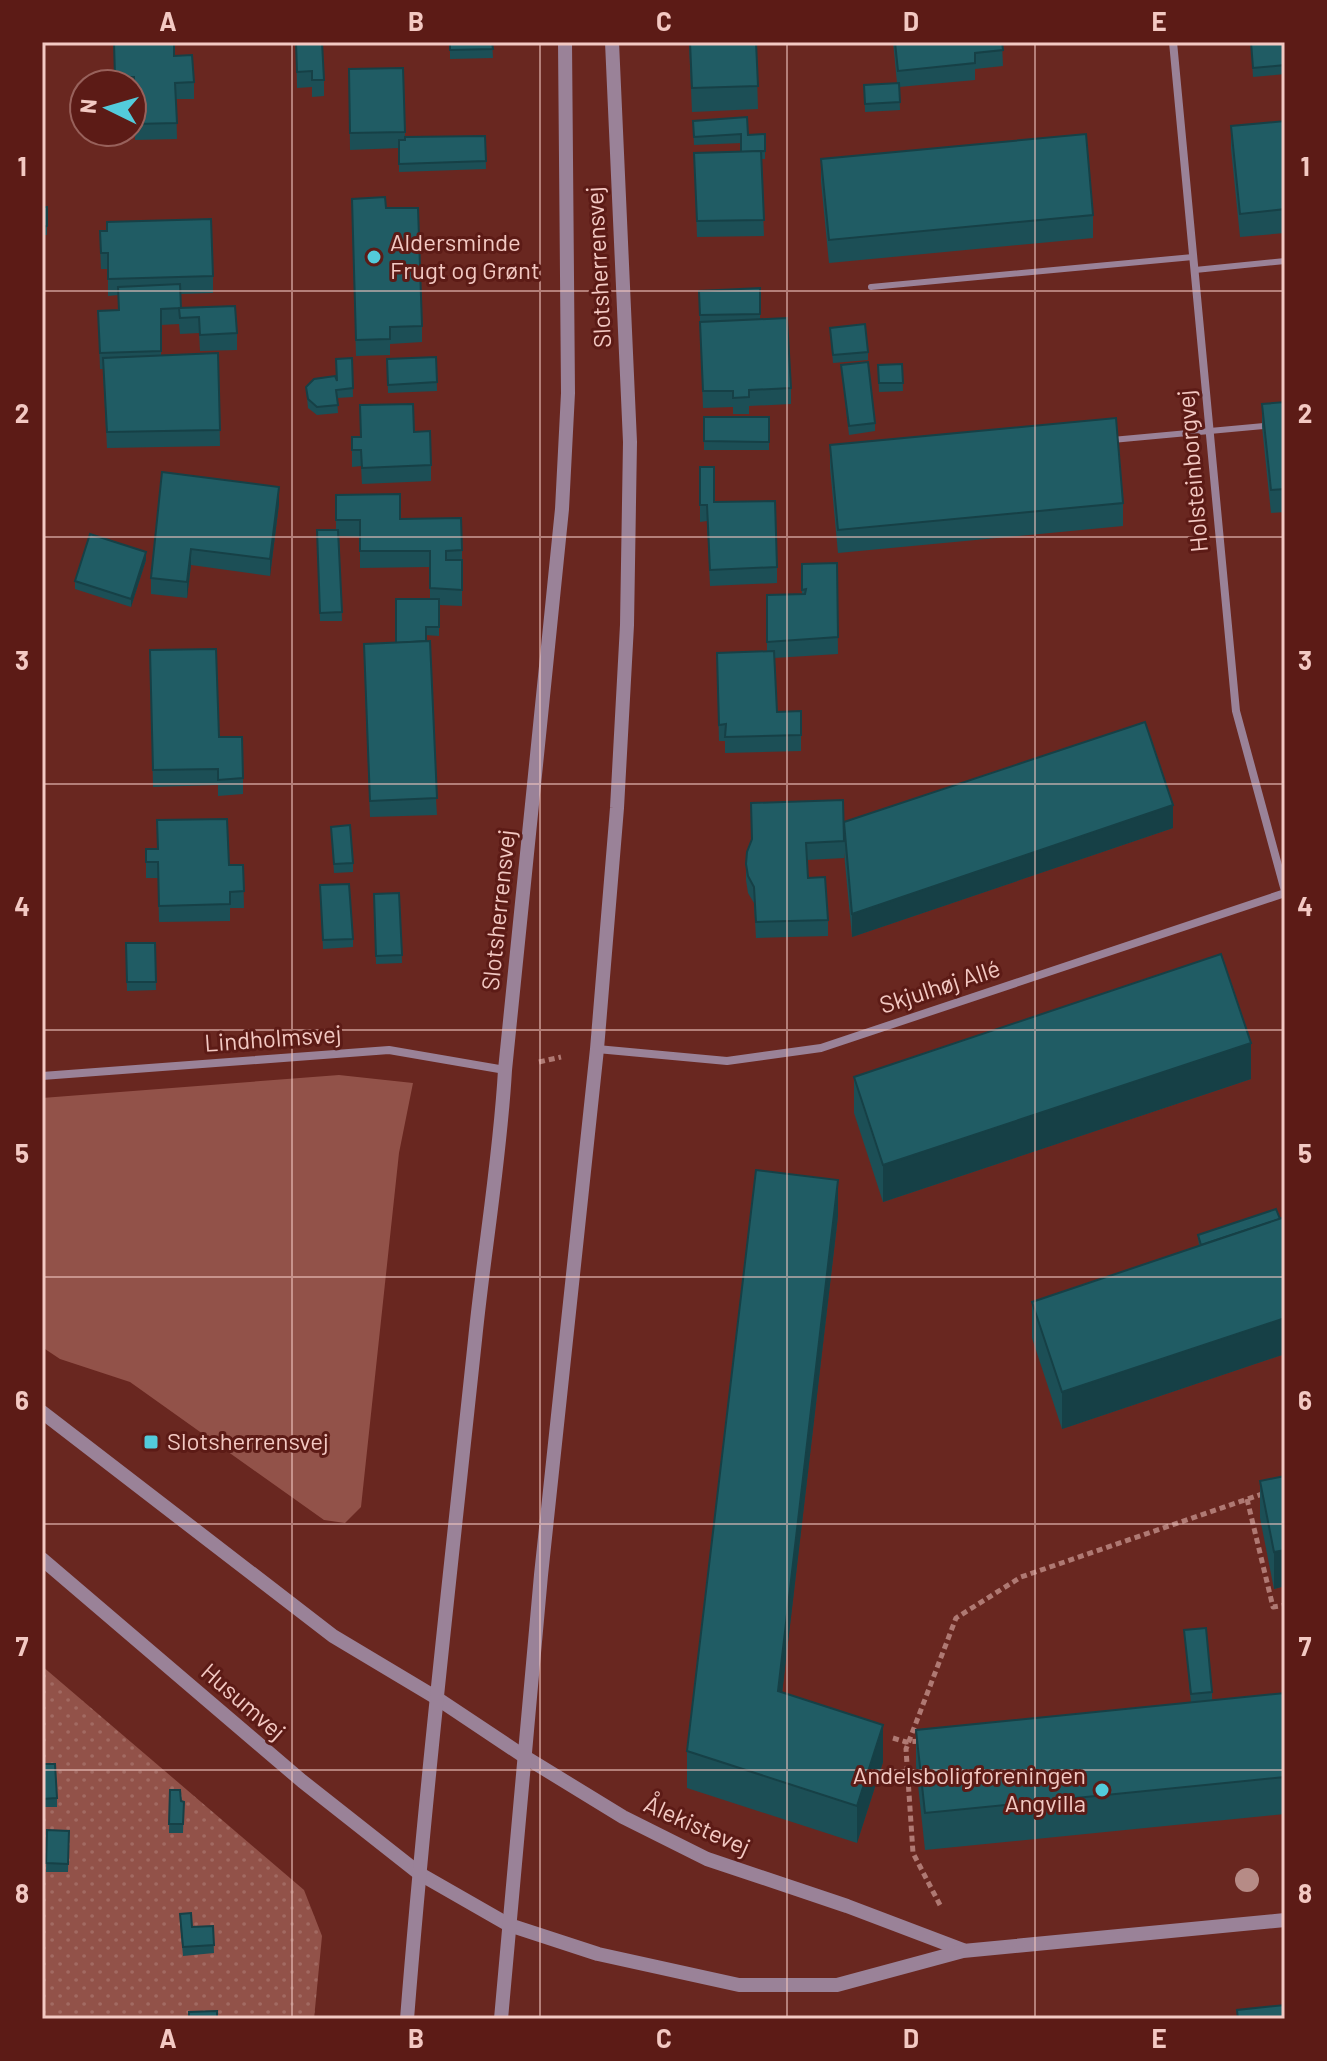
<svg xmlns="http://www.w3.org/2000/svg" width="1327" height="2061" font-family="Barlow,sans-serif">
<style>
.grass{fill:url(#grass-dots)}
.park{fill:#925249}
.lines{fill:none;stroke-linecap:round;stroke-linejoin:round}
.path{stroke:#af7973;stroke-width:5;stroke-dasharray:6 4;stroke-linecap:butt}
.service{stroke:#9a8298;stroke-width:6}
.minor{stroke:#9a8298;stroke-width:8}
.tertiary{stroke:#9a8298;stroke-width:14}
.tree{fill:#b68b86}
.wall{fill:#1c4f56}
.shaded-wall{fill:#164046}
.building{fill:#205c64;stroke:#164046;stroke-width:2}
.grid{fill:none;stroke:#f3c9c3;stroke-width:2;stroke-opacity:0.55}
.poi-dot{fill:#53cbdb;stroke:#5c1b16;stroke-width:3}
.labels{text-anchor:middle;stroke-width:6;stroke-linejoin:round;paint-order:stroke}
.poi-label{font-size:24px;fill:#f3c9c3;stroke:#5c1b16;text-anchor:start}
.street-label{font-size:24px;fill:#f3c9c3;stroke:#5c1b16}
.neatline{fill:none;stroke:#f3c9c3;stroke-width:3}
.grid-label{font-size:26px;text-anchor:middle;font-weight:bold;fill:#f3c9c3}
</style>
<defs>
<pattern id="grass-dots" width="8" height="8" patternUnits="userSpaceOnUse" patternTransform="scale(2)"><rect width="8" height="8" fill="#925249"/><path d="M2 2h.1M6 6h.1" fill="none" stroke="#a26a62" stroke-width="1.8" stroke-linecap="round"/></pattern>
</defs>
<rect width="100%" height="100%" fill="#692720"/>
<polygon class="grass" points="42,1666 304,1890 322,1936 314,2019 42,2019"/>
<polygon class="park" points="339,1075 413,1083 399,1153 361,1507 345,1523 324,1520 130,1382 60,1359 42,1347 42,1098"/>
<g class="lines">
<g class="path">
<polyline points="539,1062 561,1057"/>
<polyline points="1247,1499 1273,1607 1285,1605"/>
<polyline points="893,1738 906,1742 922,1741"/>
<polyline points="940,1905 913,1853 906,1749 956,1618 1021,1577 1265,1493"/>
</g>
<g class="service">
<polyline points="1195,270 1285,261"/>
<polyline points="871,287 1193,257"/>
<polyline points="1112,440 1285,424"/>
</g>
<g class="minor">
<polyline points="1173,42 1236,711 1285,891"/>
<polyline points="597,1049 727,1061 821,1048 1285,893"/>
<polyline points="42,1076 389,1050 505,1070"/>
</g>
<g class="tertiary">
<polyline points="42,1412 333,1636 435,1697 525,1757 623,1817 707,1859 847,1906 963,1950"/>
<polyline points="42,1559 302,1781 420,1874 509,1925 598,1954 739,1985 837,1985 963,1951 1285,1920"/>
<path d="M 407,2019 C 425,1792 451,1566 475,1340 C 484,1250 500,1160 505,1070 L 562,509 L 568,393 L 565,42"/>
<polyline points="501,2019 541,1575 597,1049 617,808 627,625 630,442 612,42"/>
</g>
</g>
<circle class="tree" cx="1247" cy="1880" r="12"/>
<g class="wall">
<polygon points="114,42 174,56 194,82 194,99 176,99 177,139 135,140 134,93 132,93 132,84 115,84"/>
<polygon points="296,42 324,80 324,96 312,97 312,87 297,88"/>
<polygon points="450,42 492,42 493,58 450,59"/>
<polygon points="689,42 756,42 758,109 692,112"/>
<polygon points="893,42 1002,42 1003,66 975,69 975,80 899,87 900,110 865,112 864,85 897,83"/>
<polygon points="1251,42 1285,42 1285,74 1253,77"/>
<polygon points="403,68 405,137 485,136 486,169 399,172 399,148 350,150 349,69"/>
<polygon points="693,121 748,135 765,134 765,159 761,159 764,236 697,237 694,153 741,152 741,143 694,145"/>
<polygon points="1285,121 1285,233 1240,237 1231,149 1231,126"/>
<polygon points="821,159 1093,215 1093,238 829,263 821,182"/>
<rect x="42" y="207" width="5" height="28"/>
<polygon points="386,208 422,326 422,342 390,344 390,355 356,356 352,215"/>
<polygon points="100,247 213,276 213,293 181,294 181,308 237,333 237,350 200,351 199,333 180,334 179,324 161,325 161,355 218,353 220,446 107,448 103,369 100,369 98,311 118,310 118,295 108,296 108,269 101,269"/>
<polygon points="760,288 760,319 791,388 791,404 749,406 749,414 733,414 733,407 703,408 699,291"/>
<polygon points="830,328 868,352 868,360 833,363"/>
<polygon points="436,357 437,391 388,393 387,359"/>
<polygon points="352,358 353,397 337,398 338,413 317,415 308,408 306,387 336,379"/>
<polygon points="902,364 903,391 879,392 878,365"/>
<polygon points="841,365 875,423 875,431 849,435"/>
<polygon points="1285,402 1285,512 1271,513 1262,427 1262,404"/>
<rect x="704" y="417" width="65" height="33"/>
<polygon points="414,432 431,465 431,481 362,484 361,466 352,467 352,450"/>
<polygon points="830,445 1123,503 1123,526 838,553 830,468"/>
<polygon points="700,467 714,502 777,567 777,583 710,586 707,521 700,522"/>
<polygon points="162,472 279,504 270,576 191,565 187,598 151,594 151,578"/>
<polygon points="336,495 400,519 462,550 462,606 439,605 439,636 426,635 437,815 370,817 364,660 364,644 396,643 430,599 430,567 360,568 360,537 339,536 342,621 320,621 317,530 336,530"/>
<polygon points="146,560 131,607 75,589 75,581"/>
<polygon points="837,563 838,654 774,658 777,712 801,711 801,751 725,753 725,741 719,741 717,669 767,651 767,595 802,594 802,564"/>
<polygon points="150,650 219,737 243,778 243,794 218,796 218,785 153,787"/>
<polygon points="844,823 1173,828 852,937 844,853 844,858 807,860 808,878 828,920 828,936 756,938 754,903 748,893 746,880 746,864"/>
<polygon points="331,827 353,863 353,872 334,873"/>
<polygon points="146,849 229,865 243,865 244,908 230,908 230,921 159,922 158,878 146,878"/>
<polygon points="320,885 353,939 353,947 323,949"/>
<polygon points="399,893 402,963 376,964 374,894"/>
<polygon points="126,943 155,943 156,990 127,991"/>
<polygon points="854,1077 1251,1079 883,1202 854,1113"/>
<polygon points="838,1216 782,1693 883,1762 857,1843 687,1788 687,1751"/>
<polygon points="1285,1217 1285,1354 1062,1429 1032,1338 1032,1302 1199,1246 1198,1235"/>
<polygon points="1285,1476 1285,1586 1274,1589 1260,1518 1260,1481"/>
<polygon points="1184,1630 1212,1692 1212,1700 1285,1693 1285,1814 925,1850 916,1766 916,1730 1191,1703"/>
<polygon points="42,1764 57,1798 57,1807 42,1807"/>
<polygon points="170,1790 181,1801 184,1802 183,1833 169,1833"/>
<polygon points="47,1830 69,1831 68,1872 46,1872"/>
<polygon points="180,1922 192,1927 213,1926 214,1953 183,1956"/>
</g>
<g class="shaded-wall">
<polygon points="279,487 279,504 270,576 270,559"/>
<polygon points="191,549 191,565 187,598 187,582"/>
<polygon points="146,552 146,560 131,607 131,599"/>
<polygon points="1173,805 1173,828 852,937 852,914"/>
<polygon points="1251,1043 1251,1079 883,1202 883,1165"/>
<polygon points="838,1180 838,1216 778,1728 778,1691"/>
<polygon points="1285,1318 1285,1354 1062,1429 1062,1392"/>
<polygon points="1285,1550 1285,1586 1274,1589 1274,1552"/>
<polygon points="883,1725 883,1762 857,1843 857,1806"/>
</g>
<g class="building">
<polygon points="114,42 174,42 174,56 192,55 194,82 175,83 177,123 135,124 134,77 115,77"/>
<polygon points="296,42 322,42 324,80 312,80 312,71 297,72"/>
<polygon points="450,42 492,42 493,49 450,50"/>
<polygon points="690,42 756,42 758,86 692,88"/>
<polygon points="895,42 1002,42 1003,50 975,53 975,63 898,71"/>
<polygon points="1251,42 1285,42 1285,65 1253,68"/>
<polygon points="403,68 405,132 350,133 349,69"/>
<polygon points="899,83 900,102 865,104 864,85"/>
<polygon points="747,117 748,135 765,134 765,151 741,152 741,134 694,137 693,121"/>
<polygon points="1285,121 1285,209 1240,214 1231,126"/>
<polygon points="1086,134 1093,215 829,240 821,159"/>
<polygon points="485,136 486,161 399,164 399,140 405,140 405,137"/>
<polygon points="761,151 764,220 697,221 694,153"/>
<polygon points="385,197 386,208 418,208 422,326 390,327 390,339 356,340 352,199"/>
<polygon points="42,207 47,207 47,226 42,227"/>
<polygon points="211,219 213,276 108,279 108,253 101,253 100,231 107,231 107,222"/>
<polygon points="180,284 181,308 161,309 161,351 100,353 98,311 119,310 118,287"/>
<polygon points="760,288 760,314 700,315 699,291"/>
<polygon points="235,306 237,333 200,335 199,317 180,318 179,308"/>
<polygon points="787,318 791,388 749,390 749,397 733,398 733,391 703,391 700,322"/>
<polygon points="865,324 868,352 833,355 830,328"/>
<polygon points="218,353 220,430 107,432 103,358"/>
<polygon points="436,357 437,382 388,385 387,359"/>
<polygon points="352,358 353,388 336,390 338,405 317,407 308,399 306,387 314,379 335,376 337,381 336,359"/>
<polygon points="868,362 875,423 849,426 841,365"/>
<polygon points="902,364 903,383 879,383 878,365"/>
<polygon points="1285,402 1285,489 1271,490 1262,404"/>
<polygon points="413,404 414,432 430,431 431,465 362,468 361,450 352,450 352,437 361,437 360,405"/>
<polygon points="704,417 769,417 769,442 704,441"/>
<polygon points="1116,418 1123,503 838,530 830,445"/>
<polygon points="700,467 714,467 714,502 775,501 777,567 710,570 707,505 700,505"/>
<polygon points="162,472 279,487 270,559 191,549 187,582 151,578"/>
<polygon points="400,494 400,519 461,518 462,550 446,551 446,560 462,560 462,590 430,588 430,551 360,551 360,520 336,520 336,495"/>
<polygon points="317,530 338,530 342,612 320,613"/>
<polygon points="90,534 146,552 131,599 75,581"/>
<polygon points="837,563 838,637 767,642 767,595 805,594 806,589 802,590 802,564"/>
<polygon points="396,599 439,599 439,627 426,627 426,641 396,643"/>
<polygon points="430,641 437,798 370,801 364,644"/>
<polygon points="216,649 219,737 242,737 243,778 218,780 218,769 153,770 150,650"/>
<polygon points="774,651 777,712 801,711 801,735 725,737 726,724 719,725 717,653"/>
<polygon points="1145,722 1173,805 852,914 844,822"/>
<polygon points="843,800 844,841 806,843 808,878 825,877 828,920 756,922 754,887 748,876 746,864 747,852 752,839 751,803"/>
<polygon points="227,819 229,865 243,865 244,891 230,892 230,904 159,906 158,862 146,862 146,849 158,849 157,820"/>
<polygon points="350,825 353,863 334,864 331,827"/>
<polygon points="349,884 353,939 323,940 320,885"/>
<polygon points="399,893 402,955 376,956 374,894"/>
<polygon points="126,943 155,943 156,982 127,982"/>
<polygon points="1221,954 1251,1043 883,1165 854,1077"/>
<polygon points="756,1170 838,1180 778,1691 883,1725 857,1806 687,1751"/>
<polygon points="1276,1209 1280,1219 1201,1245 1198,1235"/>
<polygon points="1285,1217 1285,1318 1062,1392 1032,1302"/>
<polygon points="1285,1476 1285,1550 1274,1552 1260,1481"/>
<polygon points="1206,1628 1212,1692 1191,1694 1184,1630"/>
<polygon points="1285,1693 1285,1777 925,1813 916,1730"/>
<polygon points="42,1764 55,1764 57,1798 42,1799"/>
<polygon points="170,1790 180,1790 181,1801 184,1802 183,1824 169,1824"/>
<polygon points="47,1830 69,1831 68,1864 46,1863"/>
<polygon points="191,1913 192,1927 213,1926 214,1945 183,1947 180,1914"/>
<polygon points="1285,2005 1285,2019 1238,2019 1237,2010"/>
<polygon points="217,2011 217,2019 189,2019 189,2012"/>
</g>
<path class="grid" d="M 292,42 L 292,2019M 540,42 L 540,2019M 787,42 L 787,2019M 1035,42 L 1035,2019M 42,291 L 1285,291M 42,537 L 1285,537M 42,784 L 1285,784M 42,1030 L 1285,1030M 42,1277 L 1285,1277M 42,1524 L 1285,1524M 42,1770 L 1285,1770"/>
<g class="poi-dot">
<circle cx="374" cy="257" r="8"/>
<rect x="143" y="1434" width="16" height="16" rx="4"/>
<circle cx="1102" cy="1790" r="8"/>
</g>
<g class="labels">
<g class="poi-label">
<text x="390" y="251">Aldersminde<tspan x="390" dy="28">Frugt og Grønt</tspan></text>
<text x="167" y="1450">Slotsherrensvej</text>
<text x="1086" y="1784" text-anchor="end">Andelsboligforeningen<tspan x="1086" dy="28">Angvilla</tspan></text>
</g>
<g class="street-label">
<text transform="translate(599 267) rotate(-93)" y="8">Slotsherrensvej</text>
<text transform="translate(1193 471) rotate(-95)" y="8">Holsteinborgvej</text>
<text transform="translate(499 910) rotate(-84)" y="8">Slotsherrensvej</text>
<text transform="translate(940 987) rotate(-18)" y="8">Skjulhøj Allé</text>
<text transform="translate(273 1039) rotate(-4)" y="8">Lindholmsvej</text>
<text transform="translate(243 1702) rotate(41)" y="8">Husumvej</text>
<text transform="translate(697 1826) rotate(24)" y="8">Ålekistevej</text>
</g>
</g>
<rect width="1327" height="2061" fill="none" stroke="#5c1b16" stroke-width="88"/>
<g transform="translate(108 108) rotate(275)"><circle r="38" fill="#5c1b16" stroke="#98615b" stroke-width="2"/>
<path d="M0-6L14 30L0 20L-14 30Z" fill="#53cbdb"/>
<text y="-12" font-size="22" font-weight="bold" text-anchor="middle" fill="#f3c9c3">N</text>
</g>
<rect x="44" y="44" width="1239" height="1973" class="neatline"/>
<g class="grid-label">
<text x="168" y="31">A</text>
<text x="416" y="31">B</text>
<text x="664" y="31">C</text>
<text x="911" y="31">D</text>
<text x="1159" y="31">E</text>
<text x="22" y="176">1</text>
<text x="1305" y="176">1</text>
<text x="22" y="423">2</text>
<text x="1305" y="423">2</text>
<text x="22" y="670">3</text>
<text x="1305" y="670">3</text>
<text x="22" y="916">4</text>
<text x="1305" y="916">4</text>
<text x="22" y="1163">5</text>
<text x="1305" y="1163">5</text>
<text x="22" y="1410">6</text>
<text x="1305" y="1410">6</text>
<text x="22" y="1656">7</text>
<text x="1305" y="1656">7</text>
<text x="22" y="1903">8</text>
<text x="1305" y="1903">8</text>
<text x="168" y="2048">A</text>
<text x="416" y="2048">B</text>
<text x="664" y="2048">C</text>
<text x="911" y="2048">D</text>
<text x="1159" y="2048">E</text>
</g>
</svg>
